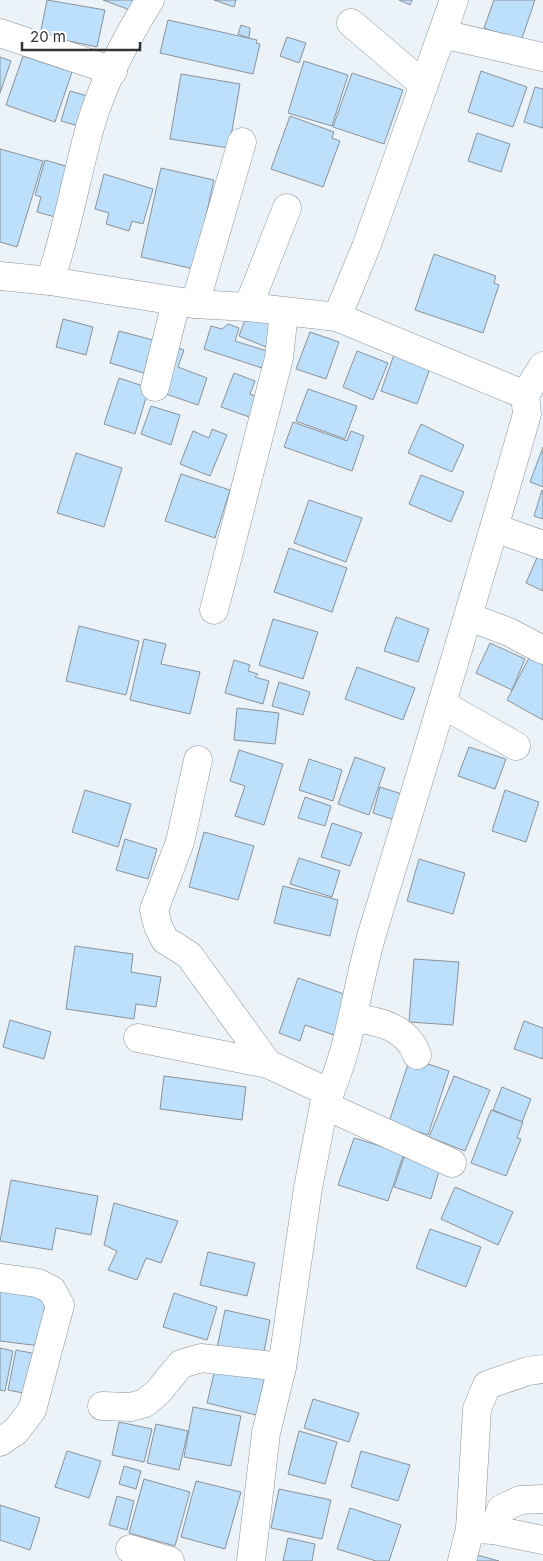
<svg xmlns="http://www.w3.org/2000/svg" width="543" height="1561" font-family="Inter,sans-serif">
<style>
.building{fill:#bcdffb;stroke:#8b9298}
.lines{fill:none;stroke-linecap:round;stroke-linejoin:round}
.street-casing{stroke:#8b9297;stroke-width:29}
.street{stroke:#fff;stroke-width:28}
</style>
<rect width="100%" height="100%" fill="#ebf3f9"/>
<g class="building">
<polygon points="47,0 105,10 97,47 40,35"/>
<polygon points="103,0 142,0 138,13"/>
<polygon points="214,0 236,0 234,7"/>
<polygon points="399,0 412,0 410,5"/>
<polygon points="494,0 535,0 521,41 484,28"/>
<polygon points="168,20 257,40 256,43 260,44 253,74 160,53"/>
<polygon points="241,25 250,28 249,38 238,34"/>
<polygon points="287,37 306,43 299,63 280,56"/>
<polygon points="23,56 72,72 55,122 6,105"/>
<polygon points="0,57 11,61 0,93"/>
<polygon points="304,61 348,75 332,126 288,113"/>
<polygon points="481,71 527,87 513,127 468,112"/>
<polygon points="352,73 403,90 384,144 333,127"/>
<polygon points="181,74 240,84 229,148 170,139"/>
<polygon points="535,87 543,89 543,128 524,122"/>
<polygon points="70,91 91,97 82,127 61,121"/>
<polygon points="290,116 334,132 332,138 340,141 323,187 271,169"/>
<polygon points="477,133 510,144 501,172 468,161"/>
<polygon points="0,149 43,161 17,247 0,242"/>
<polygon points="45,160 76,169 55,217 37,212 41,197 35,195"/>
<polygon points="161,168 214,180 194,269 141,257"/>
<polygon points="104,174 153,189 143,224 132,221 129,231 106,224 109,213 95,209"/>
<polygon points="434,254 496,276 494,283 499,285 483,333 415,310"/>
<polygon points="247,314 275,324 266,347 239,336"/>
<polygon points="63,319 93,327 86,355 56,347"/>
<polygon points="228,324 239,328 235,341 267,351 262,368 204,349 211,326 222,329"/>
<polygon points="119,331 153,340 144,373 110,363"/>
<polygon points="310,332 339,342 326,379 296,369"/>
<polygon points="175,347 184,350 178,367 207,378 198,405 160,392"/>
<polygon points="357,351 388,363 373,400 343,387"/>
<polygon points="395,352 431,366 417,404 381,391"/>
<polygon points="234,373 255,381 250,394 260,398 252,418 221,407"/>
<polygon points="119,378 149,388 135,434 104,424"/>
<polygon points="308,389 357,406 345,439 296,421"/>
<polygon points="151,406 180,415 171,445 141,434"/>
<polygon points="293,422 347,441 351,431 364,436 352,471 284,447"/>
<polygon points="421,424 464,445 452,472 408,453"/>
<polygon points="212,429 227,435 210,476 180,464 193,431 209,438"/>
<polygon points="543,447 543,487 530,482"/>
<polygon points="76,453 122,468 104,527 57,513"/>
<polygon points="181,474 230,490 215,538 165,521"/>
<polygon points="421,475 464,492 451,522 409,504"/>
<polygon points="542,490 543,491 543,519 534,516"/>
<polygon points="309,500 362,518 346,562 294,543"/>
<polygon points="289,548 347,568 332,612 274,592"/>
<polygon points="538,555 543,557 543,591 526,583"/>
<polygon points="396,617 429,629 418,662 384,651"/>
<polygon points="273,619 318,632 303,679 259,665"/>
<polygon points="79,626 139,641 126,695 66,681"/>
<polygon points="144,639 166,644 161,664 200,672 190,714 130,700"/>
<polygon points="490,643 525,659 512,690 476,673"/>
<polygon points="531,654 543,660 543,720 507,700"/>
<polygon points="234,660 250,665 248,671 258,674 255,677 269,681 263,704 225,693"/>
<polygon points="357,667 415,688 403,720 345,699"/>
<polygon points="279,682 310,692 303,715 272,706"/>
<polygon points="237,708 279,713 275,744 234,740"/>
<polygon points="469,747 506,759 495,789 458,776"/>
<polygon points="239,750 283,764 264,825 235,816 245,786 230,781"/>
<polygon points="355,757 385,768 369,815 338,804"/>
<polygon points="309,759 342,770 333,801 299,790"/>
<polygon points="380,787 402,794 395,820 373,813"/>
<polygon points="85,790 131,804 118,847 72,832"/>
<polygon points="505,790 539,802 526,842 492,831"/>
<polygon points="305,797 331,806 325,826 298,818"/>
<polygon points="332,823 362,833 350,866 321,857"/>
<polygon points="204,832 254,846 238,900 189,887"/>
<polygon points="125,839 157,849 148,879 116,870"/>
<polygon points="299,858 340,871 332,897 290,884"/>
<polygon points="419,859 465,873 453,914 407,901"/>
<polygon points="283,886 338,900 330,936 274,923"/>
<polygon points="75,946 133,954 131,972 161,977 156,1007 136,1004 134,1019 66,1009"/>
<polygon points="414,959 459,962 453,1025 409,1022"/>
<polygon points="298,978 347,995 334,1035 305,1025 300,1041 279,1033"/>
<polygon points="10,1020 51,1032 44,1059 3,1047"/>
<polygon points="524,1021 543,1028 543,1059 514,1049"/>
<polygon points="410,1058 449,1071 428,1135 389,1122"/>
<polygon points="164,1076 246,1087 242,1120 160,1109"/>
<polygon points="454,1076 490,1090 465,1151 429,1137"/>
<polygon points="502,1087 531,1099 522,1122 493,1110"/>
<polygon points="491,1110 523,1122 517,1138 521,1139 506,1176 471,1163"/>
<polygon points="354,1138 404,1153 388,1201 338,1185"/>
<polygon points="404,1157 440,1168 431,1199 394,1187"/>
<polygon points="11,1180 98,1196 91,1235 56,1228 52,1250 0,1241"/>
<polygon points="455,1187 513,1212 498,1245 441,1219"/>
<polygon points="114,1203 178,1221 161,1263 146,1258 137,1280 108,1270 117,1251 104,1245"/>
<polygon points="430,1229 481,1247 466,1287 416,1268"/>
<polygon points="208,1252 255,1263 247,1296 200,1285"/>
<polygon points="0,1287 46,1293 40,1346 0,1341"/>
<polygon points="174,1293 217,1307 207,1340 163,1327"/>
<polygon points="225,1310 270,1320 263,1357 217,1348"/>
<polygon points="0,1348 13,1351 5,1391 0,1390"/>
<polygon points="16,1350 42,1355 33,1395 8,1390"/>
<polygon points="216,1365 265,1377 256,1415 207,1403"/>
<polygon points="313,1399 359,1413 349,1442 304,1428"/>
<polygon points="193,1407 241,1416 231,1466 184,1457"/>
<polygon points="119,1422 152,1429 144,1462 112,1455"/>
<polygon points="156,1424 188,1431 179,1470 147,1463"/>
<polygon points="299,1431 337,1442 325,1484 288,1474"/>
<polygon points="67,1451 101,1461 89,1498 55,1487"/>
<polygon points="361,1451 410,1465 398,1501 351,1487"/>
<polygon points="124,1466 141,1471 136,1489 119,1484"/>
<polygon points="144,1479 190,1492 175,1546 129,1533"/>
<polygon points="196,1481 241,1492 225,1549 181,1537"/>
<polygon points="279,1489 331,1500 322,1539 271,1528"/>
<polygon points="117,1496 134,1501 127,1530 109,1525"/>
<polygon points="0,1505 40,1518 30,1550 0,1540"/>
<polygon points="350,1508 401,1525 389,1561 376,1561 337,1549"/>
<polygon points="288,1538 315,1544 312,1561 283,1561"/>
<polygon points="477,1555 499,1561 475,1561"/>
</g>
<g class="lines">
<g class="street-casing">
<g id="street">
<polyline points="351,23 424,85"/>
<polyline points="0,33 113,71"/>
<polyline points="442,34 543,57"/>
<polyline points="0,276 50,281 195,304 248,307 337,317 525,395"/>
<path d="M 50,281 C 67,231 76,178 90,127 C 102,85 127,37 150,0"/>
<polyline points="195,304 242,142"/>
<polyline points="248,307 287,208"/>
<polyline points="337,317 366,247 454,0"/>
<polyline points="155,387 176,302"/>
<polyline points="495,528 543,545"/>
<polyline points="214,610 279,358 284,312"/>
<polyline points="469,617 509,632 543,650"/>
<polyline points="442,704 516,746"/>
<polyline points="198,760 180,842 154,910 158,926 165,940 189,955 268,1064"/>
<path d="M 353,1018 C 379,1021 407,1027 417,1055"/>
<polyline points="138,1038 268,1064 330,1093"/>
<polyline points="324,1105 452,1163"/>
<polyline points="0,1278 38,1283 52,1290 60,1305 32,1410 16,1431 0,1442"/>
<polyline points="102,1406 131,1407 145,1403 158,1392 181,1364 201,1358 282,1367"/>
<polyline points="470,1529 494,1530 543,1540"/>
<polyline points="494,1530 501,1509 520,1500 543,1499"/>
<polyline points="130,1549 170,1561"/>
<path d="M 251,1561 L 266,1433 L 282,1367 L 308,1188 L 324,1105 C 352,1049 356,983 375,924 C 427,754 478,585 527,414 L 525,395 L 543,366"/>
<polyline points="462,1561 470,1529 477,1409 487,1385 528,1371 543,1369"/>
</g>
</g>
<use href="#street" class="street"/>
</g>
<path d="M22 42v8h118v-8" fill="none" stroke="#323538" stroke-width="2.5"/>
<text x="30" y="42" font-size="15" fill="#323538" stroke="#ffffff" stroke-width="4" paint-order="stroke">20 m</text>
</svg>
